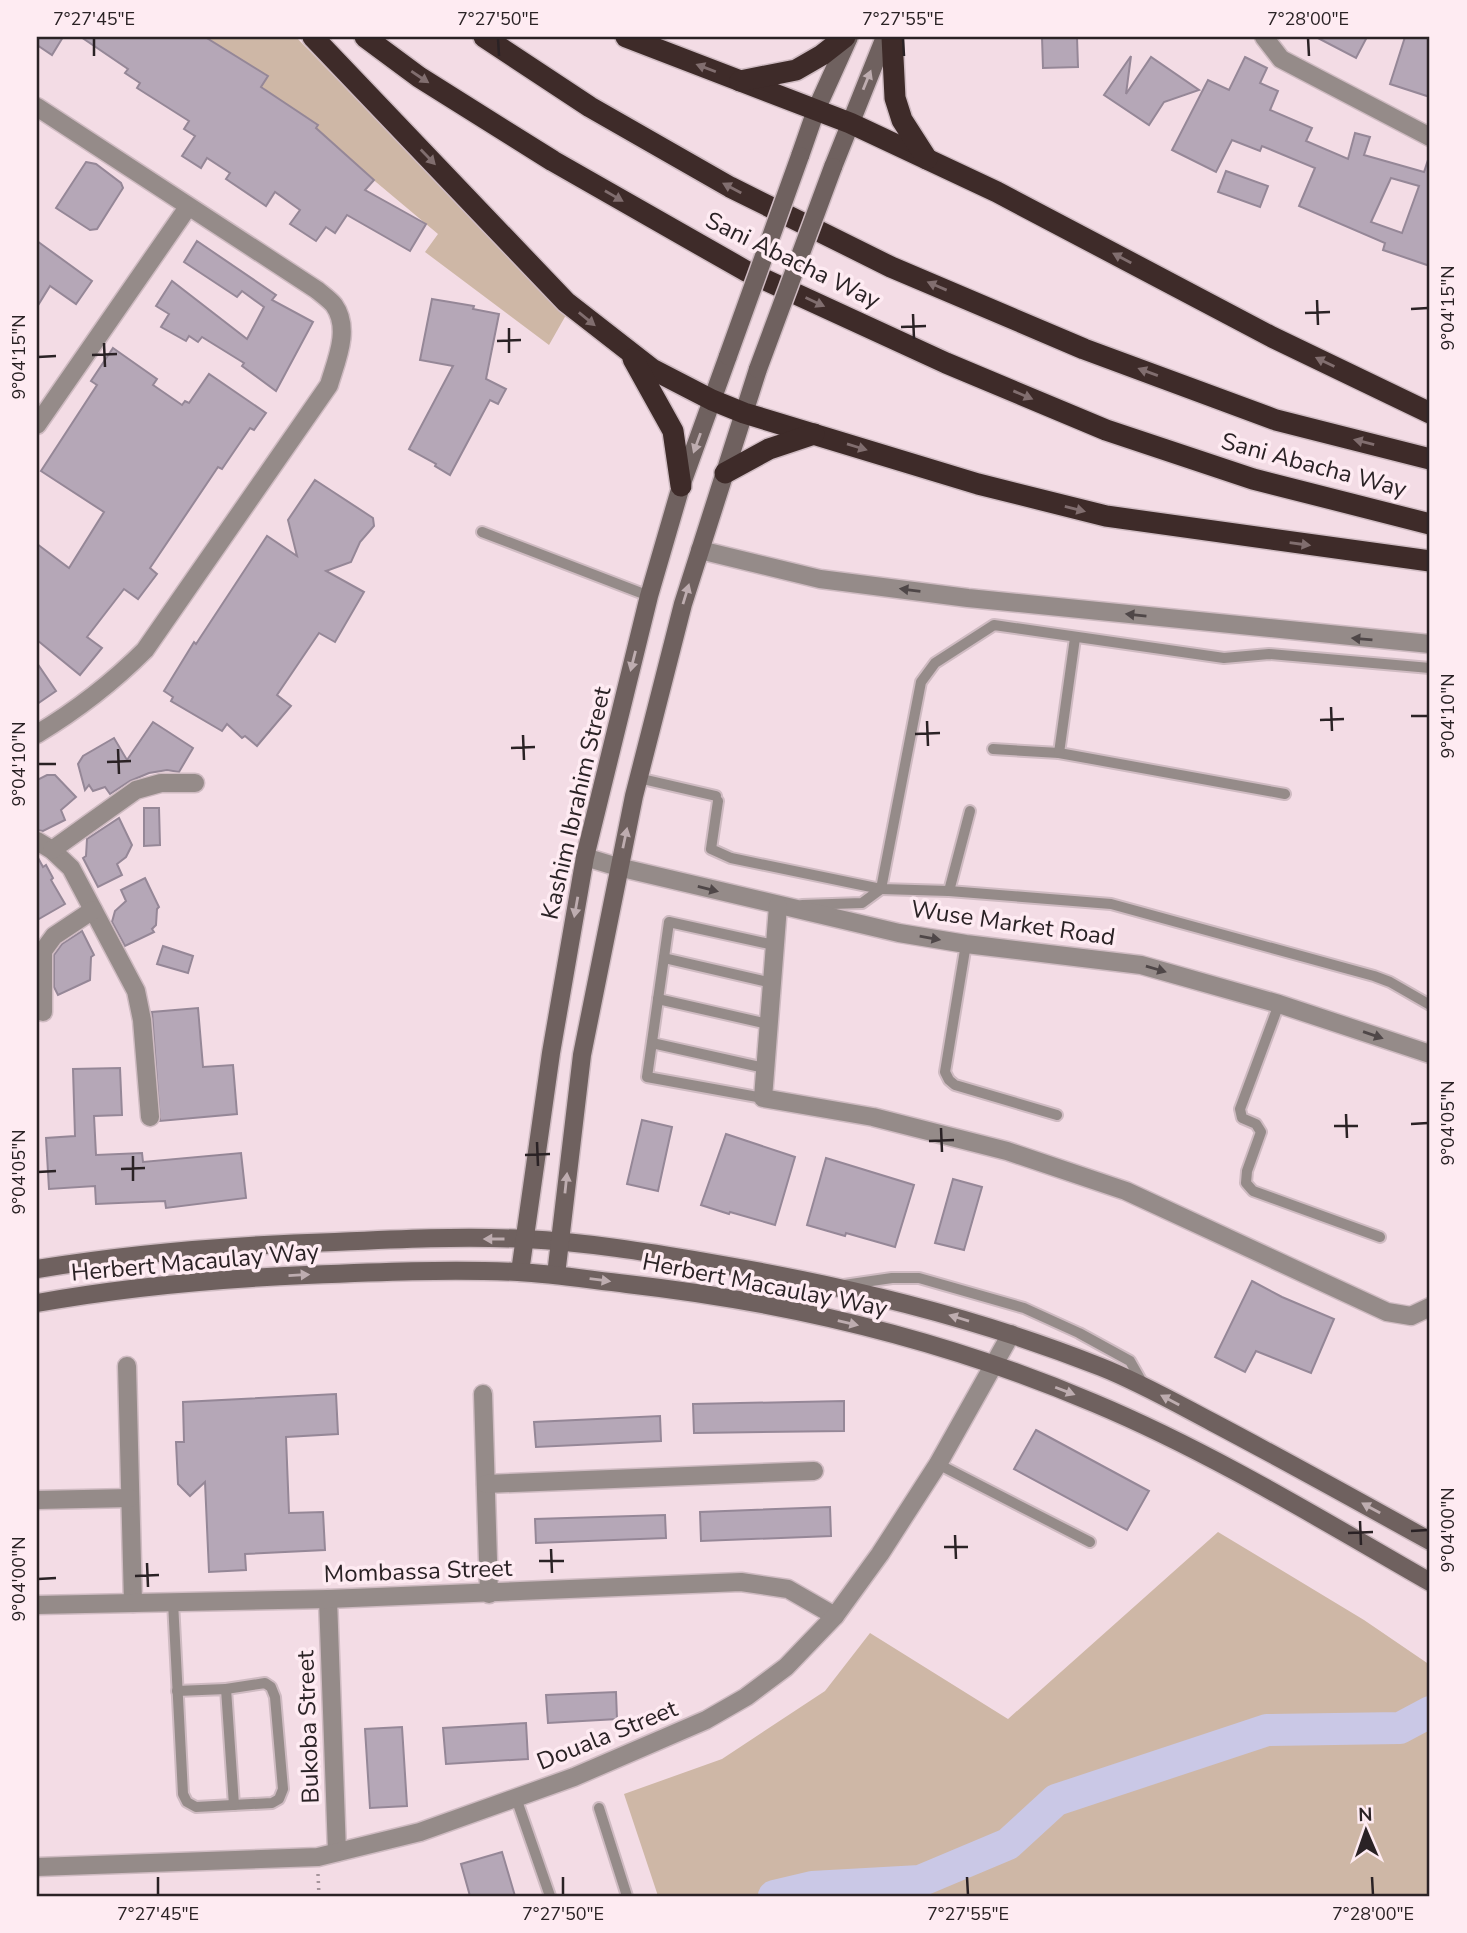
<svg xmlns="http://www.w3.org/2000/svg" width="1467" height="1933" font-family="'Nunito Sans',sans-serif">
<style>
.green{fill:#ceb7a6}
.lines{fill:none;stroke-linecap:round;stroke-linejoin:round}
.river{stroke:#cac8e6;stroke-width:32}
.building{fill:#b5a7b7;stroke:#958797;stroke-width:2;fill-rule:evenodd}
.lane-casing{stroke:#cfbbc2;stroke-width:14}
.street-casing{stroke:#cfbbc2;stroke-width:21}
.secondary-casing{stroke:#cfbbc2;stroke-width:21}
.highway-casing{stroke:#cfbbc2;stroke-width:24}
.path{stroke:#a5949b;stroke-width:3.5;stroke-dasharray:2 5;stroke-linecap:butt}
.lane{stroke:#958b89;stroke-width:10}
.street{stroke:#958b89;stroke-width:18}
.secondary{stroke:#6f615f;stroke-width:18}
.highway{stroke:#3e2b29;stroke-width:21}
.secondary-bridge-casing{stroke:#cfbbc2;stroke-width:21;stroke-linecap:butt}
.secondary-bridge{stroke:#6f615f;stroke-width:18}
.oneway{fill:#816e6f}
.oneway2{fill:#beadb0}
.oneway3{fill:#4f4748}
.ticks{fill:none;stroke:#2a2225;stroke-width:2.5}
.labels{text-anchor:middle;stroke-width:7;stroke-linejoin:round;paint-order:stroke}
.street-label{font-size:24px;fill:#2a2225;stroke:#feebf2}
.neatline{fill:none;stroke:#2a2225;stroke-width:2.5}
.ticks-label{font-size:18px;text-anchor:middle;fill:#2a2225}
</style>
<rect width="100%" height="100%" fill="#f3dce5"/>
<g class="green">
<polygon points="203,37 296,37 566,315 549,345 425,252 438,234"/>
<polygon points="1218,1532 1364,1620 1430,1665 1430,1893 1428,1896 658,1896 624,1794 722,1759 825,1691 870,1633 1008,1719"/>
</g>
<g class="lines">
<polyline class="river" points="774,1896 812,1887 920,1881 1008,1844 1056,1800 1267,1730 1400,1728 1430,1712"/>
</g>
<g class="building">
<polygon points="37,37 63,37 52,55 37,45"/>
<polygon points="81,37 205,37 268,76 261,87 318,125 316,128 374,180 365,190 426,224 410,251 347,215 335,233 326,227 316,241 290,224 300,210 275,192 266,206 226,179 230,173 207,158 201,168 182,156 195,136 184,129 189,121 137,88 140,83 125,73 128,69"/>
<polygon points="1042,37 1077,37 1078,67 1043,68"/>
<polygon points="1316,37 1367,37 1356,58"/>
<polygon points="1405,37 1430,37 1430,97 1390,84"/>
<polygon points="1131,56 1126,94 1151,57 1199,90 1164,102 1149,125 1104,95"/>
<path d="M 1245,57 L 1267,68 L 1260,83 L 1278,91 L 1270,110 L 1312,128 L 1306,141 L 1348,159 L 1355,133 L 1370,137 L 1364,155 L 1424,172 L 1428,160 L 1430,160 L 1430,266 L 1383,250 L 1385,243 L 1299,206 L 1315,168 L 1262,146 L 1260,151 L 1232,140 L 1216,172 L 1172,150 L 1208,80 L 1229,90 ZM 1391,178 L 1419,186 L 1402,233 L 1371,222 Z"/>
<polygon points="86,162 96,164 121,183 123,188 97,229 90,230 56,208"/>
<polygon points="1226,171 1268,186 1260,207 1218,192"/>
<polygon points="37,241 92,281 76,304 50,286 37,307"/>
<polygon points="197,241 276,295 272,300 313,322 276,391 242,366 244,363 202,337 198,342 189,336 186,341 161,327 169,314 156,306 172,281 247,339 264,307 242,291 237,297 184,262"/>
<polygon points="432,299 474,306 473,309 499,314 486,379 506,389 498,404 490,400 450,475 435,466 436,464 409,449 453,366 420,360"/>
<polygon points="113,348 157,379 153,385 182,405 185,401 189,403 209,374 266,413 254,430 250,428 222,469 218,467 150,568 157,574 138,599 124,589 87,637 102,648 80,675 37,640 37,544 69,568 104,512 41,471 97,385 91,381"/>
<polygon points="315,480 373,518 374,526 360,542 351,562 326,571 364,592 335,642 319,633 277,695 291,706 257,746 245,736 242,738 227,724 222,731 171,701 173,697 164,691 194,642 196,644 267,536 297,556 288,520"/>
<polygon points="37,663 56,691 37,704"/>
<polygon points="153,722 193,748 179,772 167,770 149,773 130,781 110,794 105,787 93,791 89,785 85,790 78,764 83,756 114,738 127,760"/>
<polygon points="47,775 55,775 76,797 61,810 65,820 43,831 37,830 37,780"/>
<polygon points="144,808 159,808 160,845 144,846"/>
<polygon points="119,818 132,845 126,857 117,864 122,875 98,887 83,858 86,856 87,839"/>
<polygon points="37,856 43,867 46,865 53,878 51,880 65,904 37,920"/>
<polygon points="145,878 159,907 157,909 156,925 152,929 154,932 125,946 112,922 115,911 126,901 121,890"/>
<polygon points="82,931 94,955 91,957 90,980 58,995 54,987 54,955 62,944"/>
<polygon points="163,946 193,956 188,973 157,964"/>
<polygon points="198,1008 203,1067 233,1065 237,1114 160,1121 152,1012"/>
<polygon points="120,1068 122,1115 94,1116 96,1155 142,1153 143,1162 241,1153 246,1198 166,1208 165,1201 96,1204 95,1186 49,1189 46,1138 75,1136 73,1069"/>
<polygon points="642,1120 672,1127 658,1191 627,1184"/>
<polygon points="726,1134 795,1157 775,1225 730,1212 729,1214 701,1205"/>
<polygon points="826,1158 914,1185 895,1247 846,1233 845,1236 807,1225"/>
<polygon points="953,1179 982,1187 964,1250 935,1243"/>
<polygon points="1252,1281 1282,1297 1334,1319 1311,1373 1256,1351 1245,1372 1215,1357"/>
<polygon points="336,1394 338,1434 286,1437 289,1513 323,1512 325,1550 245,1554 246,1570 209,1572 205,1482 190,1496 178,1484 176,1442 184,1442 183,1402"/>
<polygon points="844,1401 844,1431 694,1433 693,1404"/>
<polygon points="660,1416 661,1441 536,1447 534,1422"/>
<polygon points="1036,1430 1149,1491 1127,1530 1014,1469"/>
<polygon points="830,1507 831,1536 701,1541 700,1512"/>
<polygon points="665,1515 666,1538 536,1543 535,1519"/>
<polygon points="616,1692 617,1719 548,1723 546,1695"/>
<polygon points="526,1723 528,1759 446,1764 443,1728"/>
<polygon points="402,1727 407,1806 370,1808 365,1729"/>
<polygon points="502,1852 515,1896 470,1896 461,1864"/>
</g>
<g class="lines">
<g class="lane-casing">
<g id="lane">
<polyline points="482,532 649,596"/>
<polyline points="993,749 1059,753 1285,794"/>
<polyline points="1059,753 1075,638"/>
<polyline points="638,778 716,796"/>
<polyline points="718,801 711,849 731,858 881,889 949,891 1111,904 1374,976 1390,982 1430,1005"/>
<polyline points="949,891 970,811"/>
<polyline points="802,905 862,903 881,889 921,682 935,663 994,625 1224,658 1269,654 1430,668"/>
<polyline points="966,944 945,1072 949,1080 955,1085 1057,1115"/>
<polyline points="664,958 772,983"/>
<polyline points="658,999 768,1024"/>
<polyline points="1279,1004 1240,1109 1242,1118 1256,1124 1261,1132 1247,1171 1246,1183 1253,1191 1380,1237"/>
<polyline points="652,1043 765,1068"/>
<polyline points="763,1098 647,1077 669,922 774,945"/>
<polyline points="844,1285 892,1278 919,1278 1024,1308 1079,1333 1130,1361 1143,1384"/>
<polyline points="938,1464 1090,1542"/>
<polyline points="173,1602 183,1794 187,1802 196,1807 272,1803 279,1799 283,1789 275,1697 271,1687 265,1683 226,1689"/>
<polyline points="177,1691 226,1689 234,1805"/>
<polyline points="516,1798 550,1896"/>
<polyline points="599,1808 627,1896"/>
</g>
</g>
<g class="street-casing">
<g id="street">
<polyline points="1264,37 1281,59 1430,137"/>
<path d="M 37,107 L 317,290 C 323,295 330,300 334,305 C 351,329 336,361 329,385 L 145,650 C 112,683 77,710 37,734"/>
<polyline points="37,425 188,207"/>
<polyline points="700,550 820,579 968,598 1430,644"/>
<polyline points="37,841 52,850 71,868 136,991 142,1020 150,1117"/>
<polyline points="52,850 136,790 161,783 195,783"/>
<polyline points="585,857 618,867 899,933 966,944 1141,965 1279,1004 1430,1054"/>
<polyline points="778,906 763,1098 873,1117 1007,1151 1126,1191 1387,1312 1411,1316 1430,1307"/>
<polyline points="43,1012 43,951 54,936 93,910"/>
<polyline points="127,1366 133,1603"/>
<polyline points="483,1394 489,1594"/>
<polyline points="486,1484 814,1471"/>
<polyline points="37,1500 130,1498"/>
<polyline points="328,1599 337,1852"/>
<polyline points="37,1605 328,1599 741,1582 788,1589 835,1616"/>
<polyline points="37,1867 318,1857 420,1832 574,1777 706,1720 746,1697 786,1667 835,1616 880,1554 938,1464 1011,1334"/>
</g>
</g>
<g class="secondary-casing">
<g id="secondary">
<polyline points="800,156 816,110 849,37"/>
<polyline points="833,167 885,37"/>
<path d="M 37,1269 C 135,1253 235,1245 335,1242 C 398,1239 462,1236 525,1239 C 585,1242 647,1252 706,1262 C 841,1285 973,1316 1101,1367 C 1139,1382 1176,1403 1212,1422 C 1286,1461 1358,1501 1430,1541"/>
<polyline points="520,1272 551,1053 585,857 649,596 681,486 728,356"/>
<polyline points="556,1275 582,1055 634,796 683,604 758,369"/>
<path d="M 37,1303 C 126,1287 215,1279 306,1275 C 377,1272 448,1269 518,1272 C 555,1274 591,1280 627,1284 C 787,1302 946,1340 1094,1403 C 1211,1452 1320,1519 1430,1582"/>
</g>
</g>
<g class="highway-casing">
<g id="highway">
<polyline points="313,37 566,302 652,369 712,400 744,413 978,484 1106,516 1430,561"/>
<polyline points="365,37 419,77 553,161 746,271 946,363 1106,430 1253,479 1430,524"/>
<polyline points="484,37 590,107 730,187 891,267 1084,349 1276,420 1430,459"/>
<polyline points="626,37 850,123 997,192 1272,337 1430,413"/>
<polyline points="892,37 895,98 902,120 927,159"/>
<polyline points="740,81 796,70 822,55 845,37"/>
<polyline points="633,359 673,431 681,486"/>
<polyline points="725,473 769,449 814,434"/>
</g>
</g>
<polyline class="path" points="318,1874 319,1896"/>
<use href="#lane" class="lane"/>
<use href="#street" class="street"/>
<use href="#secondary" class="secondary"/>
<use href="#highway" class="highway"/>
<g class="secondary-bridge-casing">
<g id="secondary-bridge">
<polyline points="728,356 800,156"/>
<polyline points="758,369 833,167"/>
</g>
</g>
<use href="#secondary-bridge" class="secondary-bridge"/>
</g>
<defs><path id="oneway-solid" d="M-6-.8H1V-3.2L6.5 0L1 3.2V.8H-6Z" transform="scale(1.75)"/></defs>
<g class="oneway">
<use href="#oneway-solid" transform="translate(706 68) rotate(-159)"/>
<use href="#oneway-solid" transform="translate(420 77) rotate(34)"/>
<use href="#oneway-solid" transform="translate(428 157) rotate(46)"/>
<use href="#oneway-solid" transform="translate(732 188) rotate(-152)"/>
<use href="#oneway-solid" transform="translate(614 196) rotate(30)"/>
<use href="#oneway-solid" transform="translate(1122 258) rotate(-152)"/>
<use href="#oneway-solid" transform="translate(937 286) rotate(-157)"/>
<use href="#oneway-solid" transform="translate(815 302) rotate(25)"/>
<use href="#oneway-solid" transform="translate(587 319) rotate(39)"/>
<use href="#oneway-solid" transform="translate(1325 362) rotate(-154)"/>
<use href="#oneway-solid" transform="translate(1148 372) rotate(-160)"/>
<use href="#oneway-solid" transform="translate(1023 395) rotate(23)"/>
<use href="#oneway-solid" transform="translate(1364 442) rotate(-166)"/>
<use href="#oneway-solid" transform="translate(857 447) rotate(17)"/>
<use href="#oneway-solid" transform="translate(1075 509) rotate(14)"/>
<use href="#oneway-solid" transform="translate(1300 544) rotate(8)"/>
</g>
<g class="oneway2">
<use href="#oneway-solid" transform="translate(867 80) rotate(-68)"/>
<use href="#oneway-solid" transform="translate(697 443) rotate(110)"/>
<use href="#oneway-solid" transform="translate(686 594) rotate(-73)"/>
<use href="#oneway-solid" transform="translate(633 661) rotate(104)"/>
<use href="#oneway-solid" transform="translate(625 838) rotate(-78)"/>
<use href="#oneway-solid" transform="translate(576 907) rotate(100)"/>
<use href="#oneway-solid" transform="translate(566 1183) rotate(-84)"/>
<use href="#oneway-solid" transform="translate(494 1239) rotate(180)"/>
<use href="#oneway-solid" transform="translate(299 1275) rotate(-3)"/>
<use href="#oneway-solid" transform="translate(600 1280) rotate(7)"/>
<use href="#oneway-solid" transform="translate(959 1318) rotate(-163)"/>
<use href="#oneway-solid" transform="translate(848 1323) rotate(13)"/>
<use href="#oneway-solid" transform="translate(1065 1391) rotate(21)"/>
<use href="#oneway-solid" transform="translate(1170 1400) rotate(-152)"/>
<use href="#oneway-solid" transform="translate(1371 1508) rotate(-151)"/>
</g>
<g class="oneway3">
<use href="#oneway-solid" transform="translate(910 590) rotate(-173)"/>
<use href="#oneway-solid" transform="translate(1136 615) rotate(-174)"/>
<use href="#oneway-solid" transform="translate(1362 639) rotate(-175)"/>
<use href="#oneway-solid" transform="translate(708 889) rotate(14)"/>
<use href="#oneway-solid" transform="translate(930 938) rotate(10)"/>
<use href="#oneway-solid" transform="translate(1156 969) rotate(16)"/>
<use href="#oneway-solid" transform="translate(1373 1035) rotate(19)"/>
</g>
<path class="ticks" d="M 94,38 L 94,56M 498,38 L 499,56M 903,38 L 904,56M 1308,38 L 1309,56M 1317,300 L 1318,325M 1411,309 L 1428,308M 1305,313 L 1330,312M 913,314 L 914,339M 901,327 L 926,326M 509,328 L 509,353M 497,341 L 521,340M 104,343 L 105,367M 92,355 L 117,354M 38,357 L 56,356M 1331,707 L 1332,731M 1411,716 L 1428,716M 1320,720 L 1344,719M 927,721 L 928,746M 915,734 L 940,733M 523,735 L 524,760M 511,748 L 535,747M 118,749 L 119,774M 107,762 L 131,761M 38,764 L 56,764M 1346,1114 L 1347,1138M 1411,1124 L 1428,1123M 1334,1126 L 1358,1126M 941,1128 L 942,1152M 929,1141 L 954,1140M 537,1142 L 538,1166M 525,1155 L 550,1154M 133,1156 L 133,1181M 121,1169 L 145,1168M 38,1172 L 56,1171M 1360,1521 L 1361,1545M 1411,1531 L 1428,1530M 1348,1533 L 1373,1532M 955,1535 L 956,1559M 944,1547 L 968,1547M 551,1549 L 552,1573M 539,1561 L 564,1561M 147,1563 L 148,1587M 135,1576 L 159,1575M 38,1579 L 56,1578M 158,1877 L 158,1895M 563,1877 L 563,1895M 967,1877 L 968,1895M 1372,1877 L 1373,1895"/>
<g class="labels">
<g class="street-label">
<text transform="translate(793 260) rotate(26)" y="8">Sani Abacha Way</text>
<text transform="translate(1314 465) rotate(15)" y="8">Sani Abacha Way</text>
<text transform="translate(576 803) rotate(-77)" y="8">Kashim Ibrahim Street</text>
<text transform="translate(1013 923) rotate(8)" y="8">Wuse Market Road</text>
<text transform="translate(195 1262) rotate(-5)" y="8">Herbert Macaulay Way</text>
<text transform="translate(765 1285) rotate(11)" y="8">Herbert Macaulay Way</text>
<text transform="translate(418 1571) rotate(-2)" y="8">Mombassa Street</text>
<text transform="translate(308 1727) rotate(-92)" y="8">Bukoba Street</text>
<text transform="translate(607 1735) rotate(-22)" y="8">Douala Street</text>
</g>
</g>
<rect width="1467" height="1933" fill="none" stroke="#feebf2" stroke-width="77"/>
<g transform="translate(1366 1831) rotate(358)" stroke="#feebf2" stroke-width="5" paint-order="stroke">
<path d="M0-5L12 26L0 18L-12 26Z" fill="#2a2225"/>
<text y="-10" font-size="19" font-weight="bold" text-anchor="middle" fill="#2a2225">N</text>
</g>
<rect x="38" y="38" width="1390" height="1857" class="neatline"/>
<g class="ticks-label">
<text x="94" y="25">7°27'45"E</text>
<text x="498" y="25">7°27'50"E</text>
<text x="903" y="25">7°27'55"E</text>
<text x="1308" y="25">7°28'00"E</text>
<text transform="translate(1448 308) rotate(-90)" y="6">9°04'15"N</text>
<text transform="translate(19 357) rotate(-90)" y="6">9°04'15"N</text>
<text transform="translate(1448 716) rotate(-90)" y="6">9°04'10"N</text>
<text transform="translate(19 764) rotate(-90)" y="6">9°04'10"N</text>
<text transform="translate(1448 1123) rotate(-90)" y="6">9°04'05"N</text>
<text transform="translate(19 1172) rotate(-90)" y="6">9°04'05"N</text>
<text transform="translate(1448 1530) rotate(-90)" y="6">9°04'00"N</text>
<text transform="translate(19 1579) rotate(-90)" y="6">9°04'00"N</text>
<text x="158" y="1920">7°27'45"E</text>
<text x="563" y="1920">7°27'50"E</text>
<text x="968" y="1920">7°27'55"E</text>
<text x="1373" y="1920">7°28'00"E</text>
</g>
</svg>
